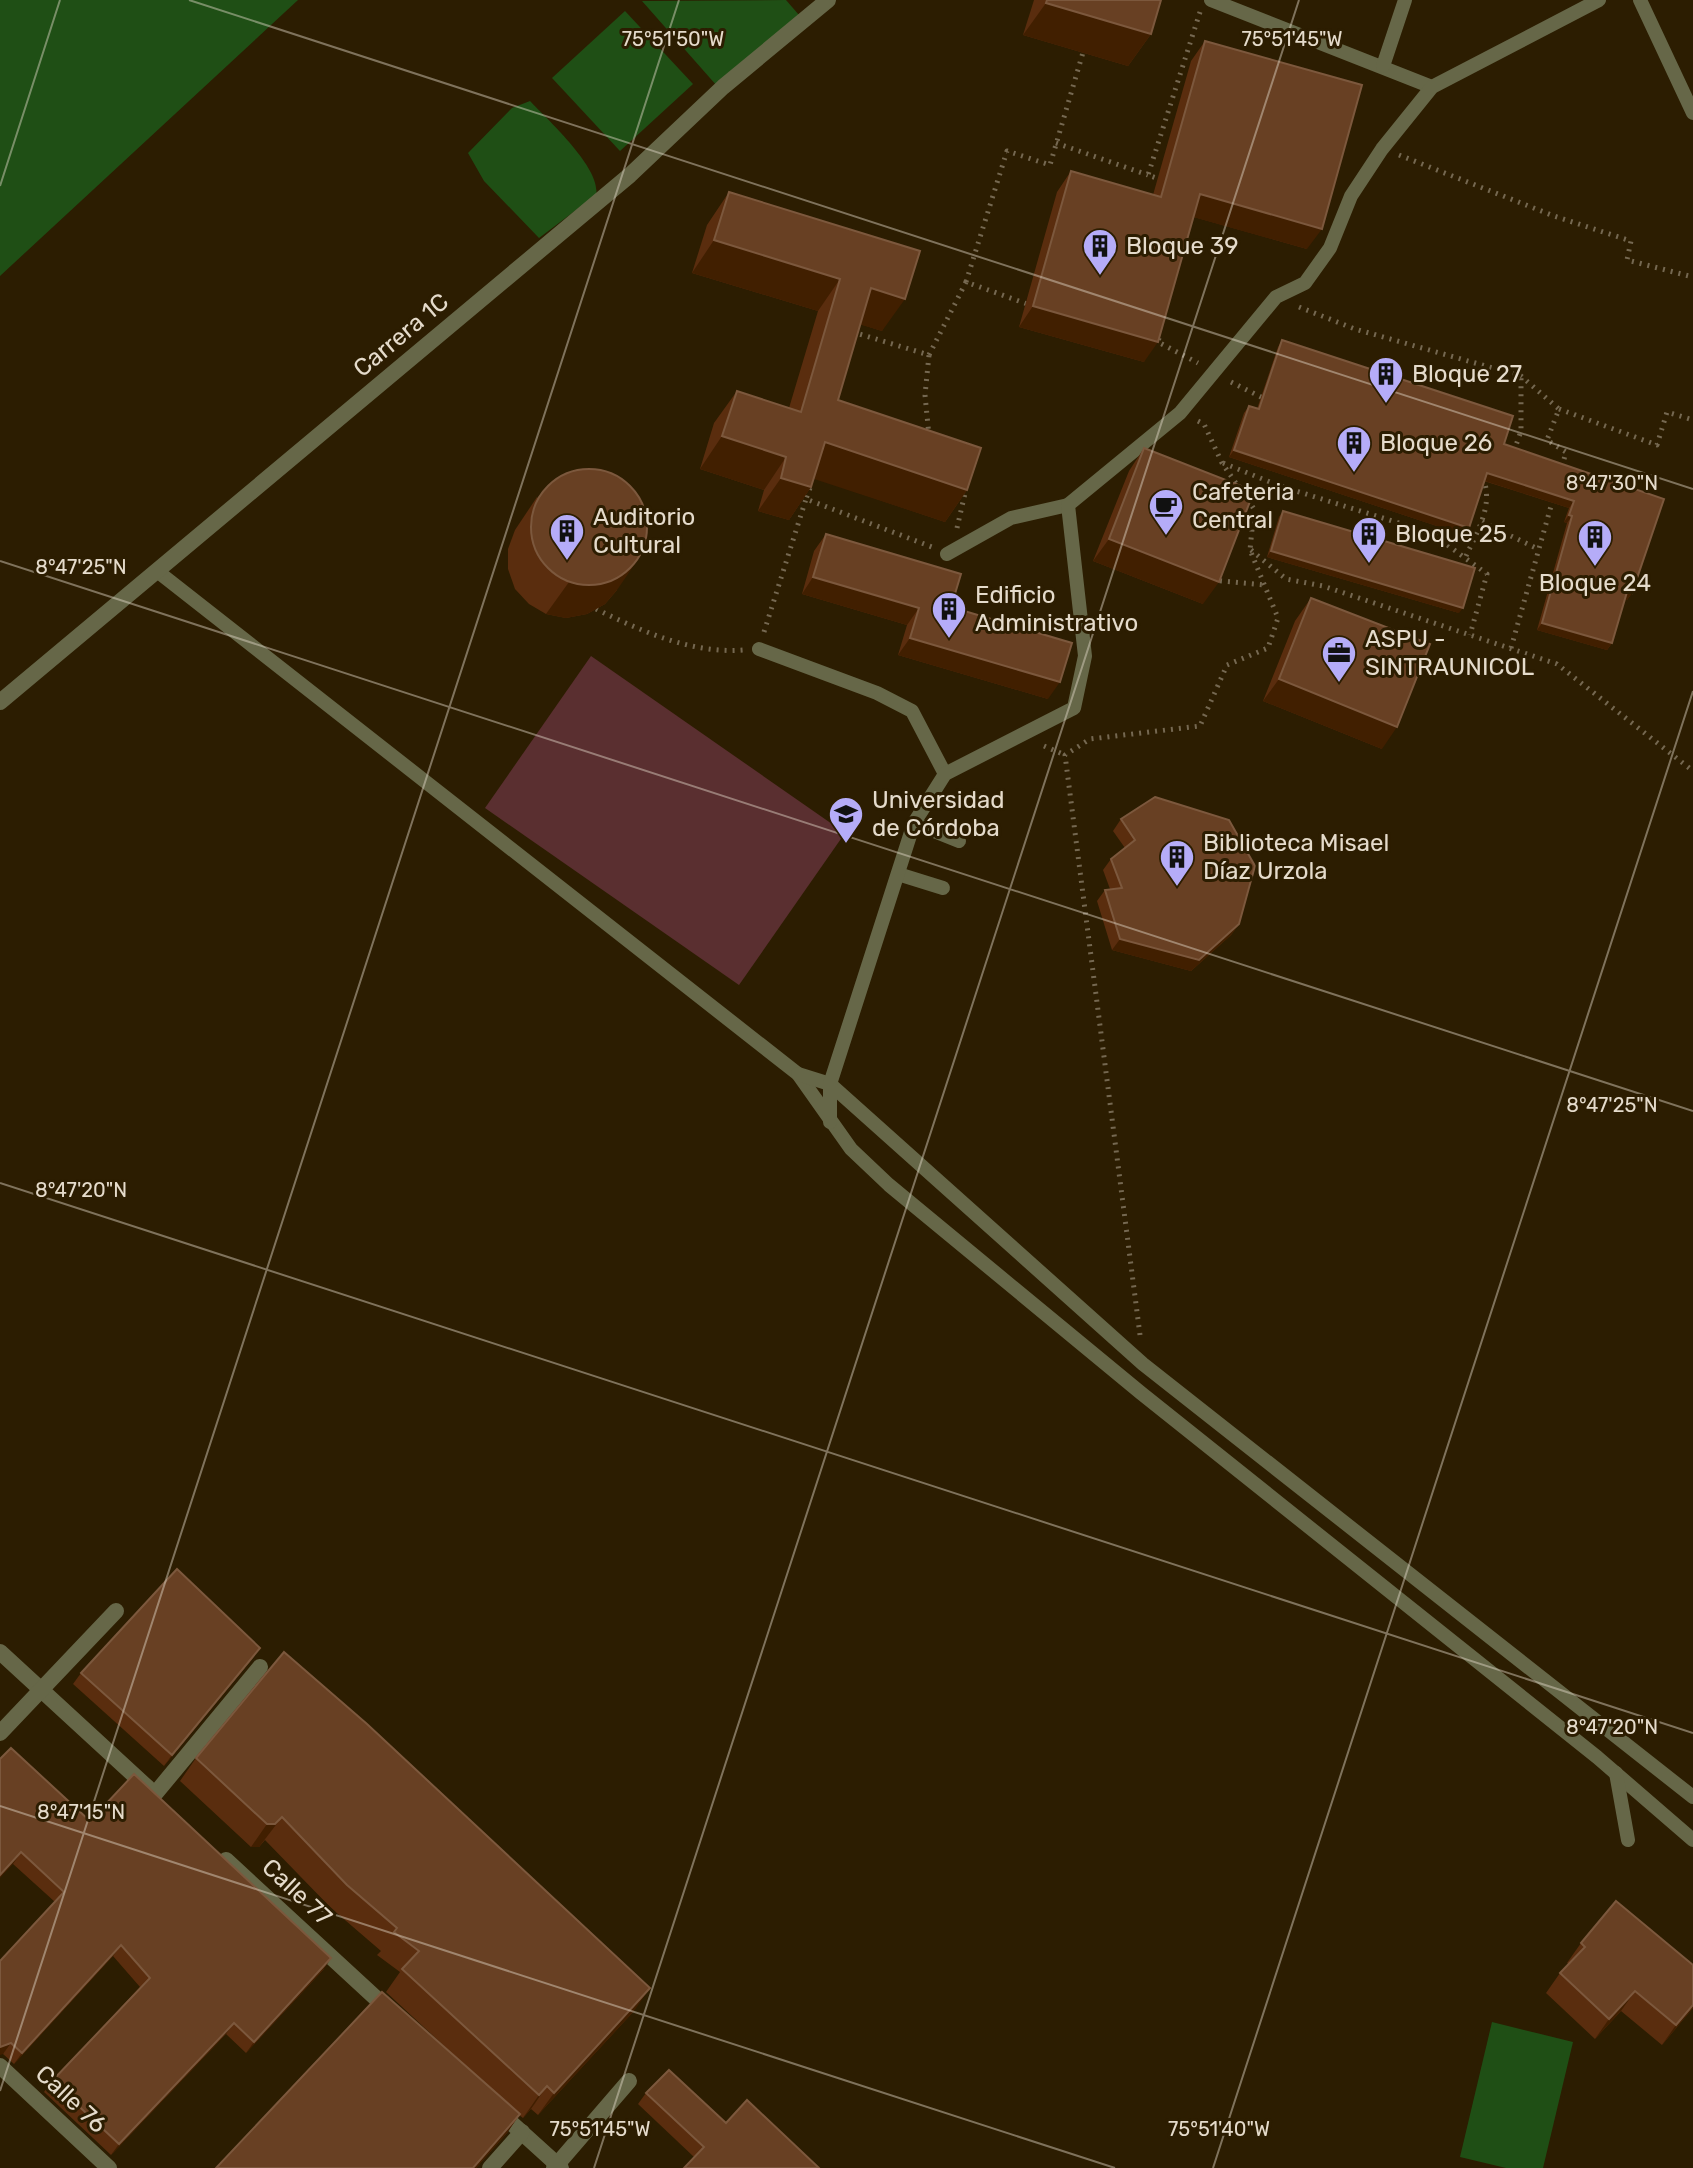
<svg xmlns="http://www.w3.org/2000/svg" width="1693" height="2168" font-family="Rubik,sans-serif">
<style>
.green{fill:#5a2f30}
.water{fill:#1f4f15}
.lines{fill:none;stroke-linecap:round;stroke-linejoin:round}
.path{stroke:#756851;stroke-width:5;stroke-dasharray:2 6;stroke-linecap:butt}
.lane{stroke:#666748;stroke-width:14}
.street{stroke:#666748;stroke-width:16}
.wall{fill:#5a2d0e}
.shaded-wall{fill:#411f00}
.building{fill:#684023;stroke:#7c583d;stroke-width:2}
.ticks{fill:none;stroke:#e5dbcb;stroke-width:2;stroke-opacity:0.45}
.labels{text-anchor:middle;stroke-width:6;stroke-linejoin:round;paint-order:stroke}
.poi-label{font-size:24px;fill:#e5dbcb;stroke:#2c1d01;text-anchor:start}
.street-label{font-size:24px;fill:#e5dbcb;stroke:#2c1d01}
.ticks-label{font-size:20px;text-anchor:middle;fill:#e5dbcb;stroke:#2c1d01;stroke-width:6;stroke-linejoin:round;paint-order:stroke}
</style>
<rect width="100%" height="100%" fill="#2c1d01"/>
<polygon class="green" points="591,656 845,833 739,985 485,808"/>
<g class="water">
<polygon points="0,0 298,0 0,276"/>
<polygon points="786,0 799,15 717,86 642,1"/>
<polygon points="625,11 693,84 620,151 552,78"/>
<path d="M 530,101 C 548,120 602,169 596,195 L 539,238 L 484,181 L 468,153 L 512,108 Z"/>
<polygon points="1492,2022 1573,2042 1543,2168 1506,2168 1460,2157"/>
</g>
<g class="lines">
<g class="path">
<polyline points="1056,143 1148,175"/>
<polyline points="1399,155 1554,216 1631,241 1627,260 1693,277"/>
<polyline points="1162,180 1148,175 1200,12"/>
<polyline points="966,282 1007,151 1050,165 1084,49"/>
<polyline points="1299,307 1355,329 1521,376 1559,409 1547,440 1566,452 1561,470"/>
<polyline points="854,336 856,333 929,355 925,395 929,436"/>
<polyline points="1159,338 1158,342 1198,363"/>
<polyline points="929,355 966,282 1030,305"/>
<polyline points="1231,382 1265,399"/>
<polyline points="1559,409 1657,445 1667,412 1693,420"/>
<polyline points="1198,421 1204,424 1222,463 1240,489"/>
<polyline points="1514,451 1521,431 1521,376"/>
<polyline points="1223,463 1280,486 1431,533 1487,574 1470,635"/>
<polyline points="810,488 806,499 932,547"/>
<polyline points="1482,522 1538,549"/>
<polyline points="957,528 966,489"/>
<polyline points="1251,550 1286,579 1323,586 1557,664 1693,771"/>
<path d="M 1466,556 C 1477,532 1494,505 1483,478"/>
<polyline points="1212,580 1265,585"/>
<path d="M 596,609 C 641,631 692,654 743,650"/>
<polyline points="764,632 806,499"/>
<polyline points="1511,648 1553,499"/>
<polyline points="1044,746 1065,755"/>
<polyline points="1140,1335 1065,755 1090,739 1200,726 1227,665 1268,648 1278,618 1250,550 1254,509 1246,497"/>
</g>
<g class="lane">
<polyline points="1211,0 1432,87"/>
<polyline points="1640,0 1693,113"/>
<polyline points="1383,66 1405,0"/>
<polyline points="947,554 1011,518 1068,505"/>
<polyline points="157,571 798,1074 851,1149 889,1185 1141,1393 1597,1757 1693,1840"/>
<polyline points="759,649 877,693 912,711 945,774"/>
<polyline points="914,823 959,841"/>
<polyline points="898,874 943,888"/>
<polyline points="798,1074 830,1084 1143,1364 1693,1797"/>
<polyline points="830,1122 830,1084 914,823 945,774 1074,708 1085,656 1068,505 1180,413 1276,297 1305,283 1330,248 1351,196 1382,149 1432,87 1599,0"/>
<polyline points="1616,1773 1628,1840"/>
</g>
<g class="street">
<polyline points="0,702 630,175 723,87 828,0"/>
<polyline points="0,1652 148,1788"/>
<polyline points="0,1733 116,1611"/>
<polyline points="155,1794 260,1667"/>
<polyline points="226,1860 392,2013"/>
<polyline points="0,2066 109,2168"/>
<polyline points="497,2110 561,2168"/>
<polyline points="490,2168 522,2132"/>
<polyline points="554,2168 629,2081"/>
</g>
</g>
<g class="wall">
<polygon points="1034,0 1161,0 1151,34 1128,66 1023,35"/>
<polygon points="1205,41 1307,249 1194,217 1144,362 1019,327 1057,192 1071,171 1153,195 1191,61"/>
<polygon points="729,192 920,251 882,331 860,324 838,400 967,490 945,522 814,478 811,487 789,520 758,511 764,490 700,469 714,423 737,391 789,408 818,311 692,273 707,225"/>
<polygon points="1282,340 1504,444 1664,499 1632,593 1627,600 1625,599 1612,643 1607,650 1537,630 1567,523 1564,522 1569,508 1484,481 1464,535 1229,457 1244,413 1249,406 1257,409 1278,347"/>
<polygon points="1144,448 1203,604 1093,561 1129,471"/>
<polygon points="537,497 617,590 605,604 587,614 566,618 546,614 529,604 515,589 508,569 508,549 515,530"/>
<polygon points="1283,511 1459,613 1267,557 1279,517"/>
<polygon points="826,534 951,607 1048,699 898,655 907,625 802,594 814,551"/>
<polygon points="1311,598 1382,749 1263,701 1295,621"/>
<polygon points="1121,819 1239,924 1231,935 1191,971 1112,950 1097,901 1105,890 1110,889 1103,870 1111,859 1125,848 1113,831"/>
<polygon points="260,1648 252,1659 164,1766 73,1684 81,1673"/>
<polygon points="196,1758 634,2011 538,2115 531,2109 523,2118 519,2115 507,2133 476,2168 216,2168 497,2095 386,1992 400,1972 377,1955 381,1951 331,1908 265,1840 259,1847 251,1847 180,1781"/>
<polygon points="0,1759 90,1821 324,1969 246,2053 226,2034 111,2155 44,2092 52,2081 140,1987 113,1956 14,2064 3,2054 55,1902 13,1864"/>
<polygon points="1581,1943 1693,2008 1662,2045 1621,2011 1595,2039 1546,1993 1560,1973 1569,1964 1567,1963"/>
<polygon points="646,2093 726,2123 694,2157 638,2104"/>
</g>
<g class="shaded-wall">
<polygon points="1046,3 1151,34 1128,66 1023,35"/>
<polygon points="1200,194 1322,229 1307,249 1186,215"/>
<polygon points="714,240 840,279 818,311 692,273"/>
<polygon points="871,288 905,299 882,331 848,321"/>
<polygon points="1033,306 1158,342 1144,362 1019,327"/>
<polygon points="722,436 786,457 764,490 700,469"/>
<polygon points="825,442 967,490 945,522 802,475"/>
<polygon points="1234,450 1469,528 1464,535 1229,457"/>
<polygon points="1487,473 1574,501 1569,508 1482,480"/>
<polygon points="781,478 811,487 789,520 758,511"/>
<polygon points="1569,515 1572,516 1567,523 1564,522"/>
<polygon points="1109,539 1219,582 1203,604 1093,561"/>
<polygon points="1271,551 1463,608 1459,613 1267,557"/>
<polygon points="639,558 617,590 605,604 587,614 566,618 546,614 569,582"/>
<polygon points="813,577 919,608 907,625 802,594"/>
<polygon points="1627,592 1632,593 1627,600 1622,599"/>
<polygon points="1542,623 1612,643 1607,650 1537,630"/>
<polygon points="910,638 1060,682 1048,699 898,655"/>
<polygon points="1279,679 1397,727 1382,749 1263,701"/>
<polygon points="1239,924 1231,935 1191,971 1112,950 1120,939"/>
<polygon points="260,1648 252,1659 164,1766 172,1755"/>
<polygon points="282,1817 259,1847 251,1847 267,1824"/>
<polygon points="21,1852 13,1864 0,1878 0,1875"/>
<polygon points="121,1945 113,1956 14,2064 22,2053"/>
<polygon points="331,1958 324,1969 246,2053 254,2042"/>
<polygon points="650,1988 634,2011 538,2115 554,2093"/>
<polygon points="1635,1991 1621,2011 1595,2039 1609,2019"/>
<polygon points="1693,2005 1693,2008 1662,2045 1676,2025"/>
<polygon points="234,2023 226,2034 111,2155 119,2144"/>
<polygon points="11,2043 3,2054 0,2055 0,2047"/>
<polygon points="547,2086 531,2109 523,2118 539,2095"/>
<polygon points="520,2114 507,2133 476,2168 473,2168"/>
</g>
<g class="building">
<polygon points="1047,0 1161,0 1151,34 1046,3"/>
<polygon points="1205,41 1362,85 1322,229 1200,194 1158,342 1033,306 1071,171 1161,197"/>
<polygon points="729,192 920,251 905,299 871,288 838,400 981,448 967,490 825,442 811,487 781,478 786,457 722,436 737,391 801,412 840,279 714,240"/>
<polygon points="1282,340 1513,416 1504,444 1664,499 1632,593 1627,592 1612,643 1542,623 1572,516 1569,515 1574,501 1487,473 1469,528 1234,450 1249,406 1259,409"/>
<polygon points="1144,448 1254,491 1219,582 1109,539"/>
<circle cx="589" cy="527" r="58"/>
<polygon points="1283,511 1475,568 1463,608 1271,551"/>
<polygon points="826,534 961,574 951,607 1072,643 1060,682 910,638 919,608 813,577"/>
<polygon points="1311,598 1430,644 1397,727 1279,679"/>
<polygon points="1155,797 1229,820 1255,866 1239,924 1199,960 1120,939 1105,890 1122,888 1111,859 1135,840 1121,819"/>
<polygon points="177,1569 260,1648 172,1755 81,1673"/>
<polygon points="284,1652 367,1724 650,1988 554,2093 547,2086 539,2095 402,1969 419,1951 394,1932 397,1928 347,1885 282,1817 275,1824 267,1824 196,1758"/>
<polygon points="11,1748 90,1821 134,1774 331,1958 254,2042 234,2023 119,2144 52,2081 150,1978 121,1945 22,2053 11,2043 0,2047 0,2048 0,1961 64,1892 21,1852 0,1875 0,1759"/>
<polygon points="1616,1901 1693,1965 1693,2005 1676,2025 1635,1991 1609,2019 1560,1973 1585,1947 1581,1943"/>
<polygon points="382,1992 520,2114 473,2168 216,2168"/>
<polygon points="669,2070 726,2123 747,2100 819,2168 684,2168 704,2147 646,2093"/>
</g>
<path class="ticks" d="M 189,0 L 1693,489M 0,186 L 60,0M 0,561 L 1693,1111M 0,1183 L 1693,1733M 0,1806 L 1115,2168M 0,2091 L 679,0M 594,2168 L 1299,0M 1213,2168 L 1693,691"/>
<defs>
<g id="building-pin" transform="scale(1.8)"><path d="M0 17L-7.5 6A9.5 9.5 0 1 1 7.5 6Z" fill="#b5acf8" stroke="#2c1d01"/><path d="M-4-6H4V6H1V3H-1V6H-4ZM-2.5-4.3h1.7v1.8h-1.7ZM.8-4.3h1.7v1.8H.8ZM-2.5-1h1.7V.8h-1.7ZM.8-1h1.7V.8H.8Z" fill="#111"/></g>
<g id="cafe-pin" transform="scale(1.8)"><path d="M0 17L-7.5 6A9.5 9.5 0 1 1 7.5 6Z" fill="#b5acf8" stroke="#2c1d01"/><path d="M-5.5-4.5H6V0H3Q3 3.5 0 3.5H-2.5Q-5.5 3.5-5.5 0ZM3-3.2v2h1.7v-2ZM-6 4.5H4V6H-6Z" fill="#111"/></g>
<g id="office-pin" transform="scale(1.8)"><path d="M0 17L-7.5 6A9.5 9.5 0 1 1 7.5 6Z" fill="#b5acf8" stroke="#2c1d01"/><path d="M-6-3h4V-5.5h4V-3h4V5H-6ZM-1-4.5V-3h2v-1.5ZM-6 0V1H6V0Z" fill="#111"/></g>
<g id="university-pin" transform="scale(1.8)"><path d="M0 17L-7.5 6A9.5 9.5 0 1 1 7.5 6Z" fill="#b5acf8" stroke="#2c1d01"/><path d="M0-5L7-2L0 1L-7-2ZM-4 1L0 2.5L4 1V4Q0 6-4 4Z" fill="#111"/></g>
</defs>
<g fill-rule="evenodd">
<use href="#building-pin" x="1100" y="246"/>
<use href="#building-pin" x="1386" y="374"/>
<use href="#building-pin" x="1354" y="443"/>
<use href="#cafe-pin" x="1166" y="506"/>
<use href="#building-pin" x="567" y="531"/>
<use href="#building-pin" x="1369" y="534"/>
<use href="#building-pin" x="1595" y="537"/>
<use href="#building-pin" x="949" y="609"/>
<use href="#office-pin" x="1339" y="653"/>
<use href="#university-pin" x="846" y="814"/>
<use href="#building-pin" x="1177" y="857"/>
</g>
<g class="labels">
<g class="poi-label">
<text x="1126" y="254">Bloque 39</text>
<text x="1412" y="382">Bloque 27</text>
<text x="1380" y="451">Bloque 26</text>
<text x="1192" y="500">Cafeteria<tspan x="1192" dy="28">Central</tspan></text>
<text x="593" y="525">Auditorio<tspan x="593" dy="28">Cultural</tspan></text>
<text x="1395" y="542">Bloque 25</text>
<text x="1595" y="591" text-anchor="middle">Bloque 24</text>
<text x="975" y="603">Edificio<tspan x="975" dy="28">Administrativo</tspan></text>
<text x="1365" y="647">ASPU -<tspan x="1365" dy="28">SINTRAUNICOL</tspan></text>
<text x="872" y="808">Universidad<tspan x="872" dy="28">de Córdoba</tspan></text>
<text x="1203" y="851">Biblioteca Misael<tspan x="1203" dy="28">Díaz Urzola</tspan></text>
</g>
<g class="street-label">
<text transform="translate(401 335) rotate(-40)" y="8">Carrera 1C</text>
<text transform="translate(297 1892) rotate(43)" y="8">Calle 77</text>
<text transform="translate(71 2099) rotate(43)" y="8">Calle 76</text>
</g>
</g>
<g class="ticks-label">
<text x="673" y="46">75°51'50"W</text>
<text x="1292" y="46">75°51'45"W</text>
<text x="1612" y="490">8°47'30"N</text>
<text x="81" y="574">8°47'25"N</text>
<text x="1612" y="1112">8°47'25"N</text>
<text x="81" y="1197">8°47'20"N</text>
<text x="1612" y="1734">8°47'20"N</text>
<text x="81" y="1819">8°47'15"N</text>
<text x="600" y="2136">75°51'45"W</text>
<text x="1219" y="2136">75°51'40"W</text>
</g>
</svg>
